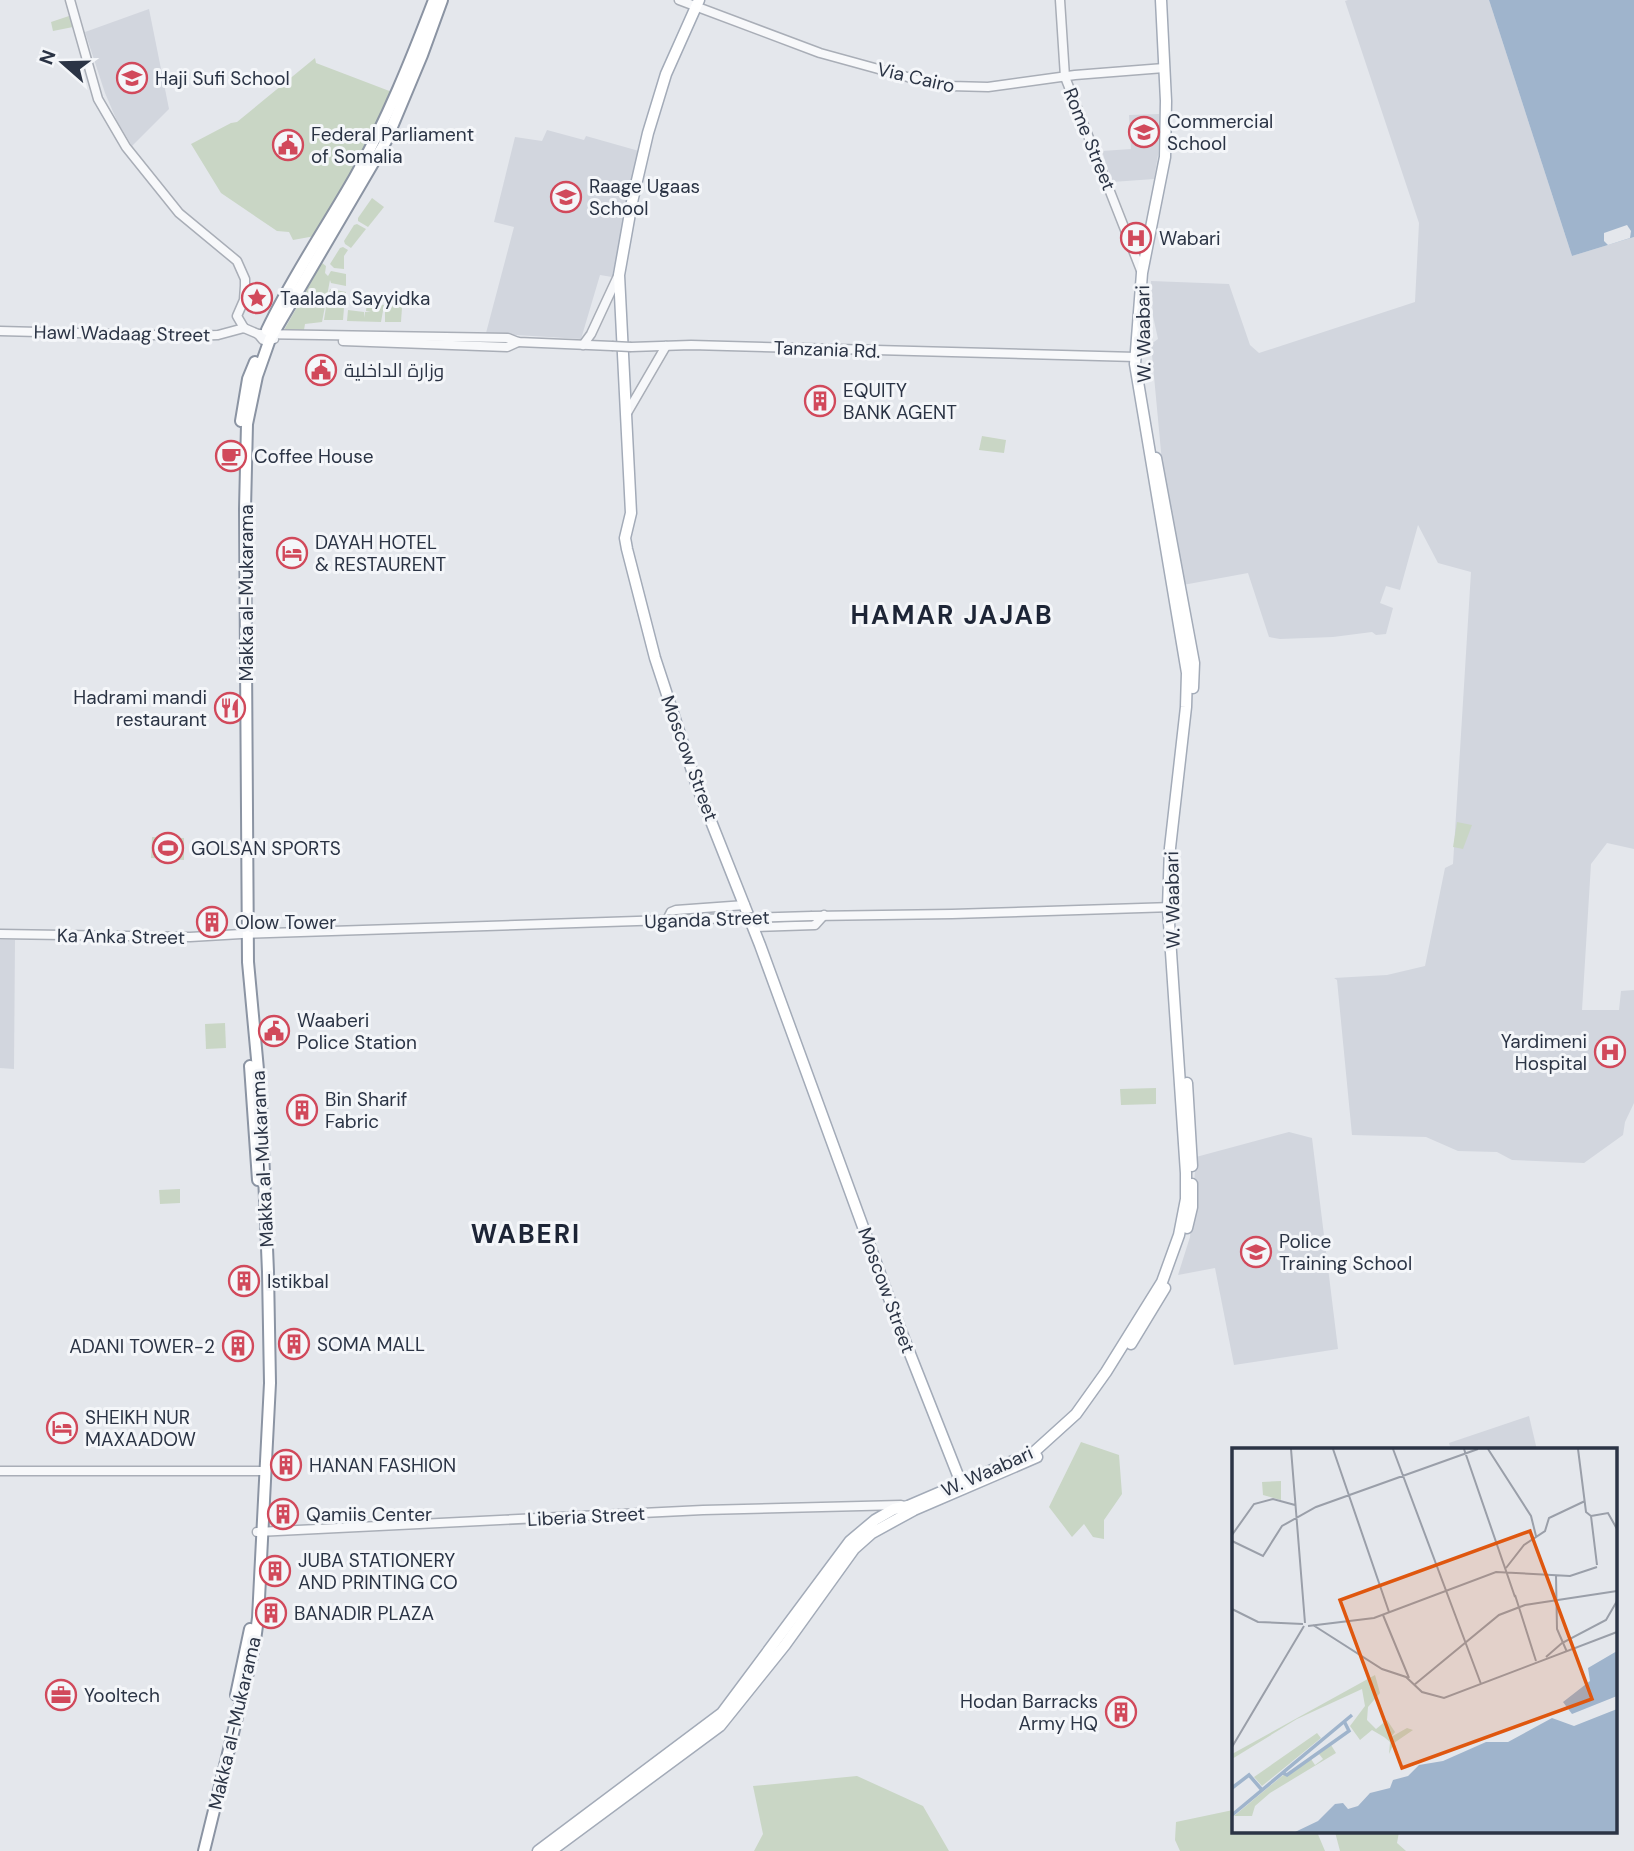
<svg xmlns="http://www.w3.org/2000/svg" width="1634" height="1851" font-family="'DM Sans',Cairo,sans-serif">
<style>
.built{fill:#d2d6de}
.green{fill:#c9d6c5}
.water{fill:#9fb4cc}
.pier{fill:#e4e7ec}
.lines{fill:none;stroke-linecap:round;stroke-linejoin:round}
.minor-casing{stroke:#a9aeb7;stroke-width:11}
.major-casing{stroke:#a3abb8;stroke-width:13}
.highway-casing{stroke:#8b94a3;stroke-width:14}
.minor{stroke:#f7f8fa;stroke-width:8}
.major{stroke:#fff;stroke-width:10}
.highway{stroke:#fff;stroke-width:10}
.minor-bridge-casing{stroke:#a9aeb7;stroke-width:11;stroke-linecap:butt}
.minor-bridge{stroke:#f7f8fa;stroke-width:8}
.labels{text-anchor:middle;stroke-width:6;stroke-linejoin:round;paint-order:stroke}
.street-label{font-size:19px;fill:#2b3445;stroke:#f4f6f9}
.poi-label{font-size:19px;fill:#2b3445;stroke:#f4f6f9;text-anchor:start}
.district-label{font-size:26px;font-weight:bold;letter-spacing:2px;fill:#1d2536;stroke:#f4f6f9}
.inset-river{fill:none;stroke:#9fb4cc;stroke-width:3.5}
.inset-road{fill:none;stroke:#9a9fa9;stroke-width:2}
.view{fill:#df570f;fill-opacity:0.15;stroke:#df570f;stroke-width:3.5}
.inset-edge{fill:none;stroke:#2b3445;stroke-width:3.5}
</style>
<rect width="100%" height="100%" fill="#e4e7ec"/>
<g class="built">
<polygon points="1348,0 1489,0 1572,256 1634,237 1634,849 1607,843 1591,864 1582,1010 1619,1010 1621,991 1634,990 1634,1103 1625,1122 1623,1135 1584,1163 1512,1160 1497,1152 1458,1151 1426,1137 1352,1135 1337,980 1334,978 1387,975 1425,966 1445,868 1453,864 1471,572 1438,563 1418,525 1400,590 1386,586 1380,603 1393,608 1386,634 1376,635 1372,632 1333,637 1280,639 1269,637 1248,573 1183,585 1163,473 1151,344 1158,339 1153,316 1151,281 1229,284 1250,345 1259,353 1415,302 1419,223 1345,1"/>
<polygon points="149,9 169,109 132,146 117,121 105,93 85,32"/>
<polygon points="1159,114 1158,155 1154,179 1112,182 1102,151 1131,149 1129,115"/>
<polygon points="547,130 584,140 586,136 639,151 612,277 600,275 581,339 486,333 514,227 494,222 515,137 542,141"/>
<polygon points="0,940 15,940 14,1069 0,1068"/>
<polygon points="1289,1132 1312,1138 1338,1349 1234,1365 1215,1268 1178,1275 1190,1237 1196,1157"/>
<polygon points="1529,1416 1537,1450 1451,1450 1449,1443"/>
</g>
<g class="green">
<polygon points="69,16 73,27 53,31 51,22"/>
<polygon points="315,58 316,63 392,92 361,156 315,236 293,240 289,232 277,231 221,193 191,144 231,123 237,122"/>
<polygon points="372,198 384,207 368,227 358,221 358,218"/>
<polygon points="357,224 366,229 351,248 345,244 344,241 354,225"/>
<polygon points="343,247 348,250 344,256 344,269 334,268 330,264 340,248"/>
<polygon points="322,263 326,266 325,273 328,276 331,271 346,274 346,286 331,283 330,280 322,322 305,324 304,330 284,330"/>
<polygon points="330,289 346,292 344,307 327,306"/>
<polygon points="367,302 384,305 381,322 347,321 348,310 364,312 364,318 365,312 371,312 366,311"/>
<polygon points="385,304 402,307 401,322 385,322"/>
<polygon points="326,307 344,308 343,320 324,320"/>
<polygon points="982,436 1006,440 1004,453 979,450"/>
<polygon points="1457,822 1472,825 1463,849 1453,847"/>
<polygon points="152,837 184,838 184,860 151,858"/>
<polygon points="225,1023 226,1048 206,1049 205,1024"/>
<polygon points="1156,1088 1156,1104 1121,1105 1120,1089"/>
<polygon points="180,1189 180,1203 160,1204 159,1190"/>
<polygon points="1081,1442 1119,1455 1122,1494 1104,1520 1104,1539 1093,1537 1084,1524 1072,1537 1049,1507"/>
<polygon points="857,1776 923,1806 949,1851 754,1851 763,1834 753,1786"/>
<polygon points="1233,1810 1233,1832 1317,1832 1325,1851 1180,1851 1175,1840 1176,1822"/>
<polygon points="1335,1832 1399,1832 1397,1843 1406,1851 1340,1851"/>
</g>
<polygon class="water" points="1489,0 1634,0 1634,237 1572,256"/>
<polygon class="pier" points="1627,225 1631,231 1630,238 1608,245 1604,241 1604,233"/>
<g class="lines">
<g class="minor-casing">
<g id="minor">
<polyline points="70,0 98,99 126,147 179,213 237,261 245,279 245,286 244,300 237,316 244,328"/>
<polyline points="679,0 820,53 922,81 950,86 988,87 1075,75 1164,68"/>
<polyline points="1060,0 1065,77 1142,273"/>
<polyline points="244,328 258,334 263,340 274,339"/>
<polyline points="0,331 191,336 218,335 244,328"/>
<polyline points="258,334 508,338 518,342 612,346"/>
<polyline points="343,341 507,347 518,342"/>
<polyline points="583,345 591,334 618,276"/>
<polyline points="631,347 691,345 1136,357"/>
<polyline points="627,413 666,346"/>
<polyline points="812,916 952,914 1173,907"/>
<polyline points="754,927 815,925 824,915"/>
<polyline points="0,934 190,937 241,934 667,920 671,912 676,910 745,905"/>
<polyline points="0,1471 265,1471"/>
<polyline points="257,1532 703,1510 901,1505"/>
</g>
</g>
<g class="major-casing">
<g id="major">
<polyline points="699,0 666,74 648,133 632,202 619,275 631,513 625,538 627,549 655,658 697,786 760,945 901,1331 961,1483"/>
<polyline points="1156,458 1194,663 1193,688"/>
<polyline points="1187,1083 1192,1166"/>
<polyline points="1187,1228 1192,1207 1192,1184"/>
<polyline points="1131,1344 1165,1288"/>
<polyline points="538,1851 722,1713 850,1541 875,1520 894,1509 908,1506 1034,1452 1076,1414 1106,1372 1162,1282 1179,1235 1186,1199 1186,1173 1168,908 1170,848 1186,707 1187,673 1135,364 1142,273 1165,157 1166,101 1161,0"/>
<polyline points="551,1851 720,1726 785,1645 854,1549 872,1533 914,1510 1037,1457"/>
</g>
</g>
<g class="highway-casing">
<g id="highway">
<path d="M 267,330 C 292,277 326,228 355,177 C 387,120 411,60 434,0"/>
<polyline points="241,421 248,379 255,362"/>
<polyline points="250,1066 258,1180"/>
<polyline points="236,1695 250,1629"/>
<polyline points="204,1851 254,1648 258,1618 270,1383 268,1272 261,1102 248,962 245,509 247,424 257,376 270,339 386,141 422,55 442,0"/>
</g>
</g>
<use href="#minor" class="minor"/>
<use href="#major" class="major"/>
<use href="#highway" class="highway"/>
<g class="minor-bridge-casing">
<g id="minor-bridge">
<polyline points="612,346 631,347"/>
<polyline points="667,920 812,916"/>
</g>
</g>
<use href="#minor-bridge" class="minor-bridge"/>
</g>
<defs>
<g id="school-ring" transform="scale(1.575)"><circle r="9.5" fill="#f4f6f9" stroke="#d1495b" stroke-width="1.5"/><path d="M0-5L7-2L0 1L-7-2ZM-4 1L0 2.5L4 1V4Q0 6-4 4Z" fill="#d1495b"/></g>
<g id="university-ring" transform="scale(1.575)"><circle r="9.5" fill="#f4f6f9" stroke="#d1495b" stroke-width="1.5"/><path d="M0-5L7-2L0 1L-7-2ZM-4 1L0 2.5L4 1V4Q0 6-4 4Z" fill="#d1495b"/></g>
<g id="civic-ring" transform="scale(1.575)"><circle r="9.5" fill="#f4f6f9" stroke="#d1495b" stroke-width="1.5"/><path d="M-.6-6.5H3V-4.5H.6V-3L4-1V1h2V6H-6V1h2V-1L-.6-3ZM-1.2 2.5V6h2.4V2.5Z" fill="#d1495b"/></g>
<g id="hospital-ring" transform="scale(1.575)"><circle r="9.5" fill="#f4f6f9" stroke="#d1495b" stroke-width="1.5"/><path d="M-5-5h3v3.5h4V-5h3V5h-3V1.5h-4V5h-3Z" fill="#d1495b"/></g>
<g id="sight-ring" transform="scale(1.575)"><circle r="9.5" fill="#f4f6f9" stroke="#d1495b" stroke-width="1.5"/><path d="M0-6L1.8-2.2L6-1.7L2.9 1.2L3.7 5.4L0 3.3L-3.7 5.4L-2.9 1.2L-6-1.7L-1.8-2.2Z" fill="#d1495b"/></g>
<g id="building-ring" transform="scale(1.575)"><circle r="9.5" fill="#f4f6f9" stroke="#d1495b" stroke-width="1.5"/><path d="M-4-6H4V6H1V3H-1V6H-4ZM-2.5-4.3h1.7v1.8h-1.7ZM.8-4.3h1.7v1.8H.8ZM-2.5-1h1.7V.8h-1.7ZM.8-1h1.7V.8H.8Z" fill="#d1495b"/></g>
<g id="cafe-ring" transform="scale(1.575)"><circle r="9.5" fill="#f4f6f9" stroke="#d1495b" stroke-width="1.5"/><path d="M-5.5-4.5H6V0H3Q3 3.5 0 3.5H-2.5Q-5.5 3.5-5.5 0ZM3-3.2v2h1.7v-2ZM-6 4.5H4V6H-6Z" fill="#d1495b"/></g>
<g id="hotel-ring" transform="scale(1.575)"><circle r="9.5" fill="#f4f6f9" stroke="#d1495b" stroke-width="1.5"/><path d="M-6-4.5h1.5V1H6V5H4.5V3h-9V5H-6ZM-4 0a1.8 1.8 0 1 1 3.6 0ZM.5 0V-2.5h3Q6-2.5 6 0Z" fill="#d1495b"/></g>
<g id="restaurant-ring" transform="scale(1.575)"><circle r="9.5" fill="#f4f6f9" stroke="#d1495b" stroke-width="1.5"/><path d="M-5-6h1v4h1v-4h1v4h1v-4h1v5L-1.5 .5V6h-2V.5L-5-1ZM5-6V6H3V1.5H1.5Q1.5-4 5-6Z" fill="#d1495b"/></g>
<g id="stadium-ring" transform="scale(1.575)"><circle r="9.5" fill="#f4f6f9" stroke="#d1495b" stroke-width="1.5"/><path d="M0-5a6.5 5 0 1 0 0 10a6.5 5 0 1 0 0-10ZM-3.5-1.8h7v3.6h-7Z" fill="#d1495b"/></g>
<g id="office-ring" transform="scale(1.575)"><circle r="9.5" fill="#f4f6f9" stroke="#d1495b" stroke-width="1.5"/><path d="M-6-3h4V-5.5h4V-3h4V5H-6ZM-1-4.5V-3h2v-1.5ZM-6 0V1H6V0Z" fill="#d1495b"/></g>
</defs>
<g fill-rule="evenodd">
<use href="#school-ring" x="132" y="78"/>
<use href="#university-ring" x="1144" y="132"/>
<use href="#civic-ring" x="288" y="145"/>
<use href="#school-ring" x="566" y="197"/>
<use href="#hospital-ring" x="1136" y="238"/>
<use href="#sight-ring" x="257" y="298"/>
<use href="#civic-ring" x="321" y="370"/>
<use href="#building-ring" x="820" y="401"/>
<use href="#cafe-ring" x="231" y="456"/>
<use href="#hotel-ring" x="292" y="553"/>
<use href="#restaurant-ring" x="230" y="708"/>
<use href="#stadium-ring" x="168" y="848"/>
<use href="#building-ring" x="212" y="922"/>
<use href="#civic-ring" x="274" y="1031"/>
<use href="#hospital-ring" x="1610" y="1052"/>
<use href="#building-ring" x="302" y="1110"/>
<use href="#university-ring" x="1256" y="1252"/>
<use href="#building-ring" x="244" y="1281"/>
<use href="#building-ring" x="294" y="1344"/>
<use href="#building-ring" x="238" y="1346"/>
<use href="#hotel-ring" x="62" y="1428"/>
<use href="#building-ring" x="286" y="1465"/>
<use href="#building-ring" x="283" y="1514"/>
<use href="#building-ring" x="275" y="1571"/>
<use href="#building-ring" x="271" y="1613"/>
<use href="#office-ring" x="61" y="1695"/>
<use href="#building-ring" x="1121" y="1712"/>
</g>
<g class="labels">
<g class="street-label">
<text transform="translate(916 77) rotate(13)" y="7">Via Cairo</text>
<text transform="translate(1090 139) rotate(68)" y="7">Rome Street</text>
<text transform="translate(122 333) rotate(1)" y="7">Hawl Wadaag Street</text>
<text transform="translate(1143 334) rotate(-91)" y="7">W. Waabari</text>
<text transform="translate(827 349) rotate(2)" y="7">Tanzania Rd.</text>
<text transform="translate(246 593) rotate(-90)" y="7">Makka al-Mukarama</text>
<text transform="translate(690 758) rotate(70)" y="7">Moscow Street</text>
<text transform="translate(1172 900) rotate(-91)" y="7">W. Waabari</text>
<text transform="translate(707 919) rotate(-2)" y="7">Uganda Street</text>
<text transform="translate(121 936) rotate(1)" y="7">Ka Anka Street</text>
<text transform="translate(262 1159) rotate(-93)" y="7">Makka al-Mukarama</text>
<text transform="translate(887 1290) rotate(70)" y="7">Moscow Street</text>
<text transform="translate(987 1471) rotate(-24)" y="7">W. Waabari</text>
<text transform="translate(586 1516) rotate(-3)" y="7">Liberia Street</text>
<text transform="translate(234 1723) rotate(-77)" y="7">Makka al-Mukarama</text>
</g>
<g class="poi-label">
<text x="155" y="85">Haji Sufi School</text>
<text x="1167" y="128">Commercial<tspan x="1167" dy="22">School</tspan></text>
<text x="311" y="141">Federal Parliament<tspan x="311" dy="22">of Somalia</tspan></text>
<text x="589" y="193">Raage Ugaas<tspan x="589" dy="22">School</tspan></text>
<text x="1159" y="245">Wabari</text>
<text x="280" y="305">Taalada Sayyidka</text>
<text x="344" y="377">وزارة الداخلية</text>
<text x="843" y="397">EQUITY<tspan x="843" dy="22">BANK AGENT</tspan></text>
<text x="254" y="463">Coffee House</text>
<text x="315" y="549">DAYAH HOTEL<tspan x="315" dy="22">&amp; RESTAURENT</tspan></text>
<text x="207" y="704" text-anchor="end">Hadrami mandi<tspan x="207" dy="22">restaurant</tspan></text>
<text x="191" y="855">GOLSAN SPORTS</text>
<text x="235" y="929">Olow Tower</text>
<text x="297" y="1027">Waaberi<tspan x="297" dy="22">Police Station</tspan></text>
<text x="1587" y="1048" text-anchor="end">Yardimeni<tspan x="1587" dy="22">Hospital</tspan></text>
<text x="325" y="1106">Bin Sharif<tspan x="325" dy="22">Fabric</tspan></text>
<text x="1279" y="1248">Police<tspan x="1279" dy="22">Training School</tspan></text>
<text x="267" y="1288">Istikbal</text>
<text x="317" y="1351">SOMA MALL</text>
<text x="215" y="1353" text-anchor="end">ADANI TOWER-2</text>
<text x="85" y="1424">SHEIKH NUR<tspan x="85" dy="22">MAXAADOW</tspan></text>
<text x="309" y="1472">HANAN FASHION</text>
<text x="306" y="1521">Qamiis Center</text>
<text x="298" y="1567">JUBA STATIONERY<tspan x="298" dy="22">AND PRINTING CO</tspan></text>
<text x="294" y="1620">BANADIR PLAZA</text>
<text x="84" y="1702">Yooltech</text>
<text x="1098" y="1708" text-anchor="end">Hodan Barracks<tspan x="1098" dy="22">Army HQ</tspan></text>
</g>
<g class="district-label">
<text x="952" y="624">HAMAR JAJAB</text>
<text x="526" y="1243">WABERI</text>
</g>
</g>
<g transform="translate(1232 1448)">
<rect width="385" height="385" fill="#e4e7ec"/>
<path d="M 49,33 L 49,52 L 31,47 L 30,34 ZM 143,227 L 148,245 L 136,259 L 135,272 L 144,281 L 155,272 L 163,284 L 159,289 L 175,280 L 181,282 L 162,295 L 157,306 L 158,294 L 152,289 L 140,282 L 128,292 L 118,278 L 133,258 L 130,241 L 65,271 L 0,311 L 0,306 ZM 85,285 L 89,290 L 30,338 L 22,329 ZM 99,297 L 104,305 L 38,345 L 23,358 L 20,368 L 2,368 L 50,328 L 79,311 L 83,317 L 91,311 L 87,306 Z" fill="#c9d6c5"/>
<path d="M 385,203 L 385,248 L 340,266 L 331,254 L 358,233 L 356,220 ZM 385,261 L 385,384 L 63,384 L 86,373 L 103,356 L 111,355 L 116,361 L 126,358 L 138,345 L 158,340 L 161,332 L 176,328 L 187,317 L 211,313 L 254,294 L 276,294 L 320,270 L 342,278 Z" fill="#9fb4cc"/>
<path class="inset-river" d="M 51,325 L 55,327 L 117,283 L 112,273M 0,340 L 17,327 L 30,342M 0,367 L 120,267"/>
<path class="inset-road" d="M 59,1 L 73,175M 101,1 L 157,164M 161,1 L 249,236M 232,1 L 283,149M 256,1 L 299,68 L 304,88M 346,1 L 354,64 L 359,68M 359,68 L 365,117M 359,68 L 376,65 L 385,81M 0,87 L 22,56 L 41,51 L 63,57M 0,93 L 31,108 L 50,78 L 84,59 L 246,1M 274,120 L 292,97 L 313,83 L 317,70 L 353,53M 324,128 L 325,181 L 335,204M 283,147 L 304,213M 0,161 L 26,174 L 71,176M 151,167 L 177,230M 81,177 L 150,221 L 174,229 L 190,244 L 212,250 L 385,184M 76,178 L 142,170 L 264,124 L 338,128 L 365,119M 314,209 L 330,195 L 374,172 L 385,153M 182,237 L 267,167 L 293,157 L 385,143M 0,299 L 72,178"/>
<path class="view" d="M 298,83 L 360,251 L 170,320 L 108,152 Z"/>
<rect width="385" height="385" class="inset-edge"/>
</g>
<g transform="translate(63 63) rotate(290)" stroke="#f4f6f9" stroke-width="5" paint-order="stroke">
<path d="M0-5L12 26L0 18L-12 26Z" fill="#2b3445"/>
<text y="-10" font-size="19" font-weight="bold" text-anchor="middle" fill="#2b3445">N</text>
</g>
</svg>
